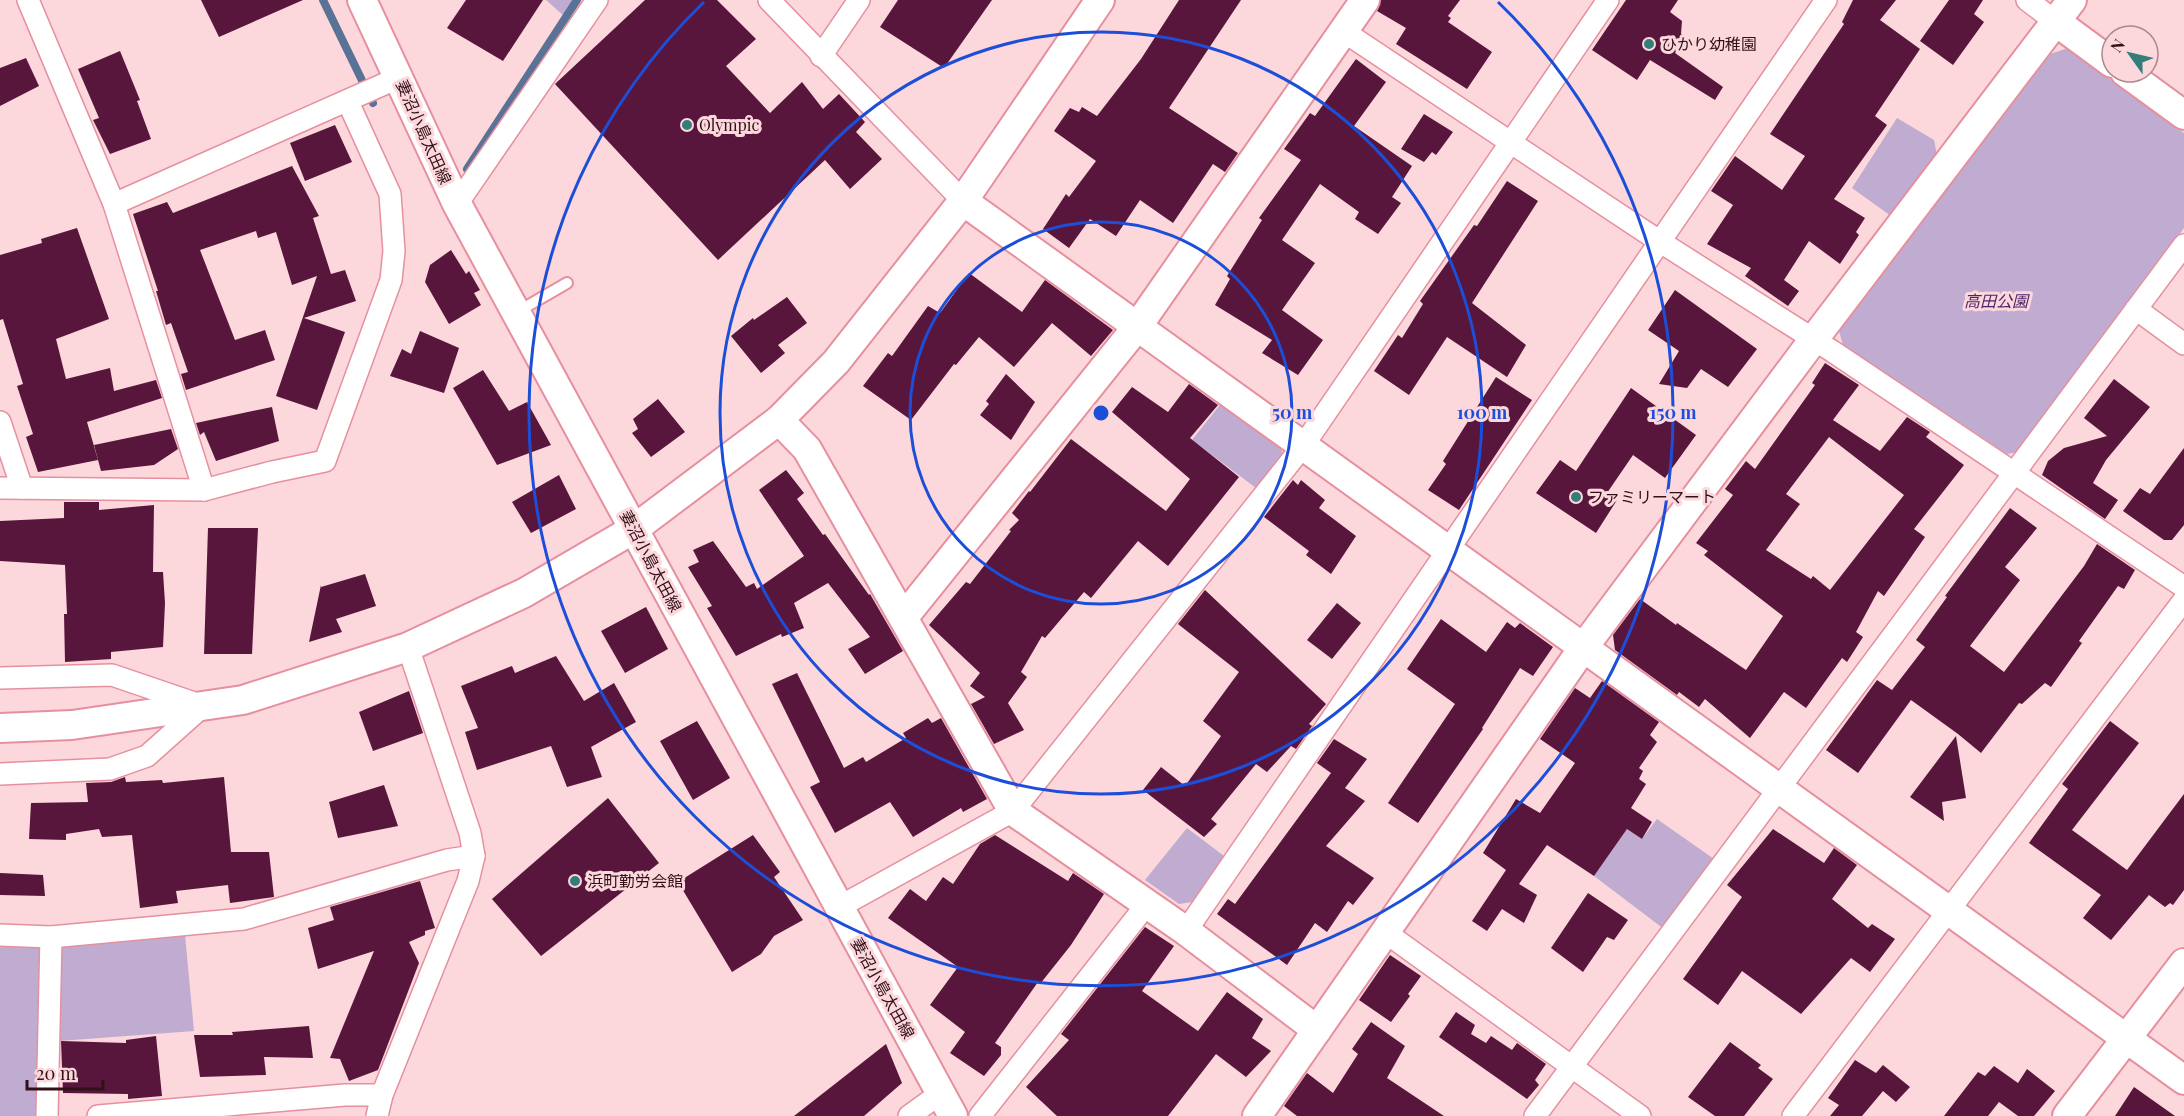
<svg xmlns="http://www.w3.org/2000/svg" width="2184" height="1116" font-family="'Playfair Display','Noto Sans JP',serif">
<style>
.green{fill:#bfacd0}
.lines{fill:none;stroke-linecap:round;stroke-linejoin:round}
.stream{stroke:#597295;stroke-width:8}
.building{fill:#58163c;fill-rule:evenodd}
.lane-casing{stroke:#e6909f;stroke-width:14}
.street-casing{stroke:#e6909f;stroke-width:24}
.secondary-casing{stroke:#e6909f;stroke-width:32}
.lane{stroke:#fff;stroke-width:10}
.street{stroke:#fff;stroke-width:21}
.secondary{stroke:#fff;stroke-width:28}
.ring{fill:none;stroke:#1d4ed8;stroke-width:3}
.poi-dot{fill:#357d78;stroke:#fcd7dc;stroke-width:2}
.labels{text-anchor:middle;stroke-width:6;stroke-linejoin:round;paint-order:stroke}
.poi-label{font-size:16px;fill:#301117;stroke:#fcd7dc;text-anchor:start}
.street-label{font-size:16px;fill:#301117;stroke:#fcd7dc}
.park-label{font-size:16px;font-style:italic;fill:#4d2469;stroke:#fcd7dc}
.centre{fill:#1d4ed8;stroke:#fcd7dc;stroke-width:3}
.ring-label{font-size:18px;text-anchor:middle;font-weight:bold;fill:#1d4ed8;stroke:#fcd7dc;stroke-width:6;stroke-linejoin:round;paint-order:stroke}
</style>
<rect width="100%" height="100%" fill="#fcd7dc"/>
<g class="green">
<polygon points="546,0 575,0 564,16"/>
<polygon points="2068,48 2184,133 2184,228 2018,452 2007,454 1843,345 1839,331 2050,54"/>
<polygon points="1897,118 1934,140 1937,155 1891,216 1852,188"/>
<polygon points="1223,401 1280,442 1283,457 1256,488 1192,440"/>
<polygon points="1657,819 1714,859 1664,929 1594,876 1627,829 1642,839"/>
<polygon points="1187,828 1224,856 1192,902 1179,904 1145,880"/>
<polygon points="0,935 51,937 47,1116 0,1116"/>
<polygon points="185,935 194,1031 59,1041 58,947"/>
</g>
<g class="lines">
<g class="stream">
<polyline points="323,0 373,103"/>
<polyline points="467,169 577,0"/>
</g>
</g>
<g class="building">
<polygon points="201,0 303,0 219,37"/>
<polygon points="466,0 543,0 503,61 447,28"/>
<polygon points="645,0 717,0 756,39 726,66 770,113 802,82 823,109 839,94 865,122 856,132 882,159 850,189 825,160 718,260 555,84"/>
<polygon points="898,0 992,0 944,68 880,27"/>
<polygon points="1179,0 1241,0 1169,108 1238,153 1225,172 1213,164 1173,223 1140,200 1116,236 1090,219 1069,248 1043,229 1066,194 1069,197 1096,161 1054,131 1070,108 1079,112 1082,107 1097,116 1141,59"/>
<polygon points="1381,0 1460,0 1448,16 1451,18 1448,22 1492,52 1467,89 1396,44 1406,28 1377,11"/>
<polygon points="1626,0 1678,0 1670,12 1682,21 1681,34 1685,37 1675,53 1723,87 1715,100 1650,60 1637,80 1592,50"/>
<polygon points="1853,0 1896,0 1880,20 1920,49 1875,116 1887,125 1834,199 1865,218 1856,232 1859,235 1840,264 1809,241 1784,280 1799,291 1788,306 1745,276 1751,268 1707,244 1733,205 1711,191 1735,156 1782,190 1805,156 1770,134 1844,24 1842,22"/>
<polygon points="1949,0 1983,0 1974,14 1984,22 1953,65 1920,41"/>
<polygon points="120,51 140,100 137,101 151,139 110,154 93,120 99,118 78,69"/>
<polygon points="26,58 39,86 0,106 0,68"/>
<polygon points="1356,59 1386,82 1354,126 1412,166 1392,197 1401,203 1378,234 1355,219 1359,212 1320,184 1282,240 1315,263 1282,310 1323,340 1298,375 1262,353 1272,340 1215,305 1230,279 1227,276 1262,220 1259,218 1301,160 1284,149 1310,113 1315,116"/>
<polygon points="1424,114 1453,132 1436,155 1432,152 1424,162 1401,149"/>
<polygon points="335,125 352,162 305,181 290,143"/>
<polygon points="292,166 319,216 313,218 331,274 345,270 356,301 304,318 345,332 317,410 276,396 317,276 292,285 276,232 258,238 256,231 200,250 235,340 265,330 275,360 186,390 181,374 188,372 171,323 166,325 156,291 158,291 133,214 167,202 173,213"/>
<polygon points="1507,181 1538,201 1472,303 1526,345 1507,377 1447,337 1409,395 1374,371 1398,335 1402,338 1423,304 1420,301 1474,225 1477,226"/>
<polygon points="77,228 109,319 56,339 66,379 110,368 114,391 156,380 162,398 87,422 98,460 38,472 26,437 33,434 17,386 23,384 3,319 0,320 0,255 42,243 41,239"/>
<polygon points="451,250 466,274 469,271 480,290 474,293 481,305 449,324 425,282 430,265"/>
<polygon points="969,273 1022,312 1045,280 1113,330 1091,356 1052,323 1014,367 979,337 956,365 954,364 911,420 863,386 888,353 892,356 928,306 940,313"/>
<polygon points="1675,290 1757,349 1728,387 1701,369 1687,388 1659,384 1679,351 1648,330"/>
<polygon points="787,297 807,323 778,345 785,353 761,373 731,336 753,318 754,320"/>
<polygon points="420,331 459,348 444,393 390,376 402,349 411,354"/>
<path d="M 1825,363 L 1859,385 L 1833,420 L 1880,451 L 1907,417 L 1930,432 L 1926,437 L 1964,465 L 1914,529 L 1925,537 L 1884,596 L 1878,591 L 1856,632 L 1863,637 L 1847,662 L 1842,658 L 1806,708 L 1784,692 L 1750,738 L 1705,699 L 1699,707 L 1679,692 L 1677,695 L 1615,650 L 1613,635 L 1640,599 L 1676,625 L 1677,623 L 1746,670 L 1783,616 L 1704,555 L 1708,551 L 1696,543 L 1733,495 L 1725,489 L 1746,461 L 1755,469 L 1815,385 L 1812,383 ZM 1829,437 L 1904,495 L 1830,590 L 1813,576 L 1811,579 L 1766,550 L 1800,504 L 1786,494 Z"/>
<polygon points="483,370 509,411 527,402 551,445 497,465 453,388"/>
<polygon points="1006,374 1035,402 1011,440 980,415 989,404 986,401"/>
<polygon points="1496,377 1532,400 1459,510 1428,490 1446,464 1443,461"/>
<polygon points="2114,379 2150,407 2106,460 2093,483 2118,500 2105,519 2042,475 2048,461 2064,448 2107,436 2084,418"/>
<polygon points="1189,384 1218,405 1190,438 1239,477 1168,566 1138,541 1091,598 1084,592 1045,638 1042,636 1021,672 1027,677 1008,703 1024,730 994,744 971,704 985,697 970,686 980,673 929,625 966,582 970,584 1011,531 1009,530 1019,520 1012,513 1029,491 1030,492 1071,439 1166,511 1190,479 1112,412 1132,387 1168,412"/>
<polygon points="1631,388 1696,435 1665,478 1633,455 1607,493 1617,500 1596,533 1536,493 1560,460 1576,471"/>
<polygon points="658,399 685,432 651,457 632,433 638,429 633,419"/>
<polygon points="272,407 279,441 216,461 204,432 200,435 196,423"/>
<polygon points="171,429 178,449 154,465 101,471 94,445"/>
<polygon points="2184,448 2184,525 2172,540 2164,540 2123,511 2140,488 2150,494"/>
<polygon points="786,470 804,493 797,499 823,535 825,534 869,595 870,594 903,651 865,674 848,649 870,637 828,583 794,603 804,628 782,637 781,634 736,656 707,608 712,606 688,567 699,562 693,550 713,541 746,587 754,583 757,589 804,556 759,490"/>
<polygon points="559,475 576,509 531,533 512,502"/>
<polygon points="1293,480 1298,485 1301,480 1325,500 1319,508 1356,536 1331,574 1306,555 1309,551 1264,517"/>
<polygon points="64,502 99,502 99,510 154,505 153,572 163,572 165,603 163,647 111,652 111,659 65,662 64,614 67,614 65,565 0,561 0,521 64,518"/>
<polygon points="2010,508 2037,528 2005,567 2020,580 1970,646 2004,672 2084,566 2097,544 2135,570 2124,589 2118,586 2079,641 2082,643 2051,687 2045,683 2022,704 2019,703 1981,753 1958,734 1911,700 1858,773 1826,750 1877,680 1892,690 1925,647 1916,640 1947,597 1945,596"/>
<polygon points="208,528 258,528 252,654 204,654"/>
<polygon points="365,574 376,606 336,619 342,632 309,642 321,585 321,587"/>
<polygon points="1205,590 1326,704 1309,724 1312,726 1296,749 1291,746 1267,772 1256,764 1211,819 1217,824 1204,837 1143,790 1161,767 1185,786 1221,736 1203,721 1239,672 1178,624"/>
<polygon points="1337,603 1361,623 1332,659 1307,640"/>
<polygon points="646,607 668,649 625,673 601,631"/>
<polygon points="1441,619 1486,652 1507,622 1515,628 1520,623 1553,647 1533,676 1520,668 1482,728 1483,729 1418,823 1388,803 1455,704 1407,669"/>
<polygon points="556,656 584,701 614,683 636,722 591,747 602,777 567,787 551,746 477,770 465,732 478,728 461,686 512,666 515,673"/>
<polygon points="797,673 844,768 863,757 866,762 906,738 903,733 928,718 932,723 941,718 987,799 963,812 961,808 913,837 890,802 835,833 810,787 820,782 772,684"/>
<polygon points="1602,681 1659,722 1650,735 1657,742 1639,768 1643,771 1639,779 1646,784 1631,808 1652,822 1642,839 1627,829 1594,876 1547,845 1519,884 1537,895 1524,923 1502,909 1487,931 1472,921 1506,870 1483,853 1516,799 1540,813 1575,763 1540,739 1575,688 1590,698"/>
<polygon points="409,691 423,733 373,751 359,712"/>
<polygon points="697,721 730,778 693,800 660,741"/>
<polygon points="2110,721 2139,743 2072,830 2127,870 2184,794 2184,890 2173,905 2170,903 2165,907 2149,895 2111,940 2083,918 2101,895 2029,843 2068,789 2062,784"/>
<polygon points="1956,736 1966,798 1942,802 1944,821 1910,797"/>
<polygon points="1334,739 1367,759 1345,788 1365,801 1326,846 1374,878 1353,905 1348,901 1327,932 1315,923 1287,965 1217,914 1228,899 1235,904 1331,773 1317,763"/>
<polygon points="125,777 126,782 162,780 163,783 224,777 231,852 269,852 274,897 230,903 228,885 176,891 178,903 140,908 132,835 102,837 99,829 66,834 66,840 29,839 31,803 88,802 86,783 111,782"/>
<polygon points="384,785 398,826 338,838 329,802"/>
<polygon points="608,798 659,863 541,956 492,899"/>
<polygon points="1773,829 1824,863 1834,848 1857,865 1832,899 1868,928 1872,924 1895,939 1870,972 1851,958 1801,1014 1742,971 1718,1005 1683,979 1742,897 1727,885"/>
<polygon points="753,835 780,872 774,877 803,920 774,936 761,954 732,972 678,882"/>
<polygon points="995,835 1068,881 1073,873 1104,894 1071,945 1040,984 1038,982 995,1043 1001,1047 1001,1055 984,1076 950,1053 965,1032 930,1005 958,967 888,918 910,889 926,901 943,877 953,884 980,844"/>
<polygon points="0,873 43,875 45,896 0,895"/>
<polygon points="420,881 435,928 425,931 425,935 409,942 419,963 378,1070 349,1081 340,1059 330,1058 374,951 318,969 308,928 334,920 330,907"/>
<polygon points="1588,893 1628,920 1614,940 1607,937 1583,972 1551,948"/>
<polygon points="1145,927 1174,946 1142,991 1198,1031 1227,992 1263,1019 1252,1038 1271,1051 1246,1077 1216,1054 1168,1116 1057,1116 1026,1087 1069,1040 1061,1034"/>
<polygon points="1390,955 1421,976 1408,994 1410,996 1391,1022 1359,1000"/>
<polygon points="1456,1012 1475,1025 1471,1034 1486,1043 1491,1036 1512,1050 1517,1043 1546,1064 1535,1080 1539,1085 1527,1099 1439,1037"/>
<polygon points="1371,1022 1405,1046 1387,1078 1444,1116 1297,1116 1284,1106 1307,1073 1333,1093 1358,1054 1352,1049"/>
<polygon points="309,1026 313,1058 264,1057 266,1075 200,1077 194,1035 233,1035 232,1032"/>
<polygon points="156,1036 162,1096 128,1099 128,1094 63,1093 61,1041 126,1043 126,1040"/>
<polygon points="1730,1042 1761,1065 1758,1068 1773,1079 1744,1116 1715,1116 1688,1097"/>
<polygon points="886,1044 902,1083 864,1116 794,1116"/>
<polygon points="1855,1060 1876,1073 1883,1065 1910,1087 1896,1102 1883,1091 1862,1116 1830,1116 1839,1105 1828,1098"/>
<polygon points="1994,1066 2018,1083 2027,1069 2055,1091 2034,1116 2018,1116 1999,1102 1988,1116 1944,1116 1978,1072 1985,1076"/>
<polygon points="2134,1087 2175,1116 2115,1116"/>
</g>
<g class="lines">
<g class="lane-casing">
<polyline id="lane" points="517,312 567,283"/>
</g>
<g class="street-casing">
<g id="street">
<polyline points="28,0 114,204 204,490"/>
<polyline points="769,0 963,201"/>
<polyline points="2027,0 2055,21"/>
<polyline points="1343,31 1659,241 1832,351 2184,587"/>
<polyline points="821,56 859,0"/>
<polyline points="114,204 400,77"/>
<polyline points="457,204 597,0"/>
<polyline points="2136,309 2184,344"/>
<polyline points="0,422 22,488"/>
<polyline points="0,488 204,490 272,472 325,461 391,280 394,251 390,194 348,102"/>
<polyline points="0,678 112,675 203,706 147,756 110,769 0,774"/>
<polyline points="839,907 1013,811 1303,446 1608,0"/>
<polyline points="1186,931 1826,0"/>
<polyline points="1385,932 1640,1116"/>
<polyline points="0,935 51,937 244,919 447,860 474,856"/>
<polyline points="47,1116 51,937"/>
<polyline points="98,1116 345,1095 382,1095"/>
<polyline points="377,1116 382,1095 468,881 474,856 470,833 408,647"/>
<polyline points="909,1116 941,1093"/>
<polyline points="980,1116 1147,904"/>
<polyline points="1535,1116 2184,245"/>
<polyline points="1793,1116 2184,600"/>
</g>
</g>
<g class="secondary-casing">
<g id="secondary">
<polyline points="362,0 457,204 953,1116"/>
<polyline points="2055,21 2112,63"/>
<polyline points="2125,72 2184,115"/>
<polyline points="963,201 2184,1080"/>
<polyline points="779,420 807,449 1013,811 1186,931 1317,1030"/>
<polyline points="904,617 1137,327 1365,0"/>
<polyline points="0,728 72,725 243,700 408,647 524,593 634,529 779,420 836,362 963,201 1100,0"/>
<polyline points="1257,1116 1583,648 1814,339 2072,0"/>
<polyline points="2067,1116 2184,963"/>
</g>
</g>
<use href="#lane" class="lane"/>
<use href="#street" class="street"/>
<use href="#secondary" class="secondary"/>
</g>
<g class="ring">
<circle cx="1101" cy="413" r="191"/>
<circle cx="1101" cy="413" r="381"/>
<path d="M1498 2A572 572 0 1 1 704 2"/>
</g>
<g class="poi-dot">
<circle cx="1649" cy="44" r="6"/>
<circle cx="687" cy="125" r="6"/>
<circle cx="1576" cy="497" r="6"/>
<circle cx="575" cy="881" r="6"/>
</g>
<g class="labels">
<g class="poi-label">
<text x="1661" y="50">ひかり幼稚園</text>
<text x="699" y="131">Olympic</text>
<text x="1588" y="503">ファミリーマート</text>
<text x="587" y="887">浜町勤労会館</text>
</g>
<g class="street-label">
<text transform="translate(424 132) rotate(66)" y="6">妻沼小島太田線</text>
<text transform="translate(651 561) rotate(62)" y="6">妻沼小島太田線</text>
<text transform="translate(883 988) rotate(61)" y="6">妻沼小島太田線</text>
</g>
<g class="park-label">
<text x="1996" y="307">高田公園</text>
</g>
</g>
<circle cx="1101" cy="413" r="9" class="centre"/>
<g class="ring-label">
<text x="1292" y="419">50 m</text>
<text x="1482" y="419">100 m</text>
<text x="1673" y="419">150 m</text>
</g>
<g transform="translate(2130 54) rotate(304)"><circle r="28" fill="#fcd7dc" stroke="#aa888d" stroke-width="1.5"/>
<path d="M0-4.5L10 22L0 15L-10 22Z" fill="#357d78"/>
<text y="-9" font-size="16" font-weight="bold" text-anchor="middle" fill="#301117">N</text>
</g>
<path d="M27 1080v9h76v-9" fill="none" stroke="#301117" stroke-width="3"/>
<text x="36" y="1080" font-size="18" fill="#301117" stroke="#fcd7dc" stroke-width="4.5" paint-order="stroke">20 m</text>
</svg>
